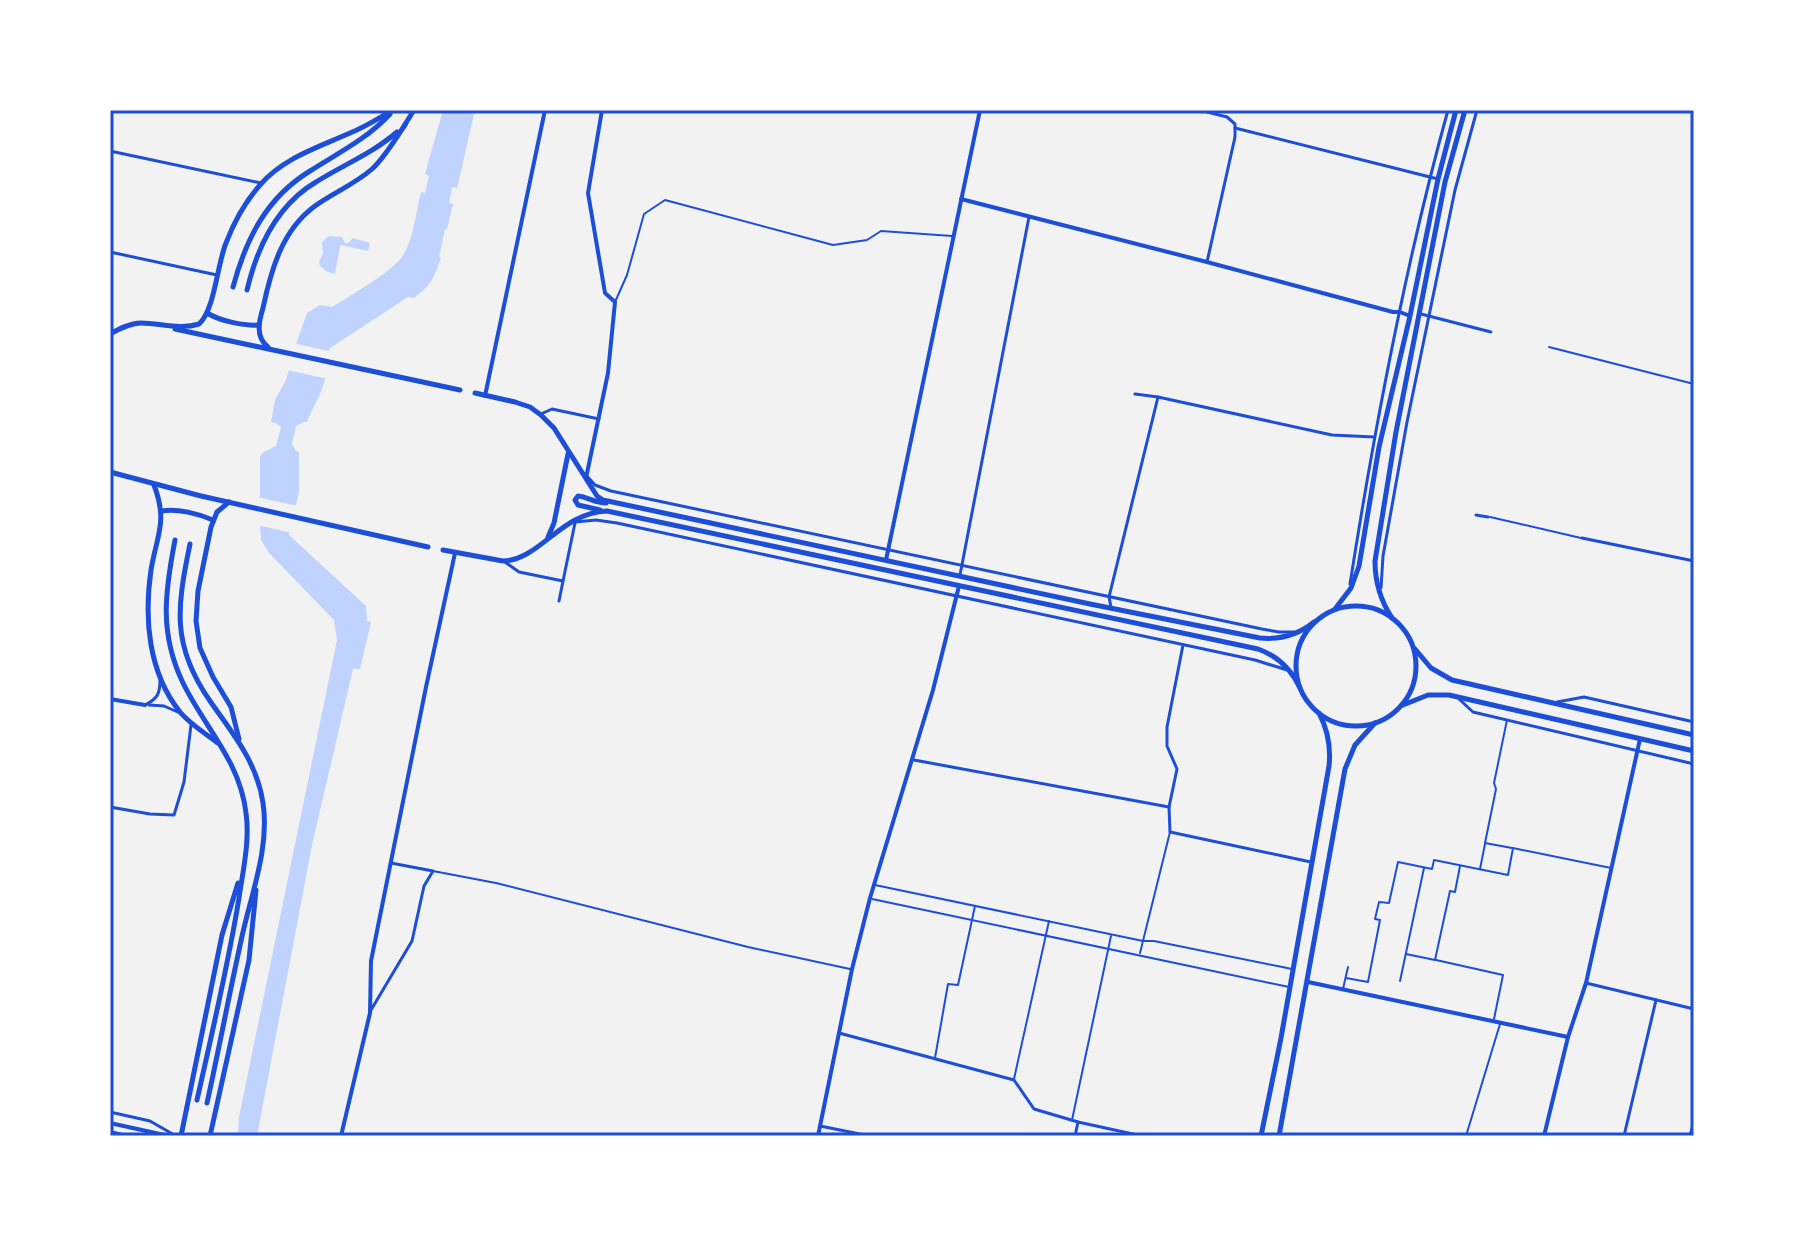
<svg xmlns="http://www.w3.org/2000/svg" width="1804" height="1246" font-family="'Space Grotesk',sans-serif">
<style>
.water{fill:#bfd3fe}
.pier{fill:#f2f2f2}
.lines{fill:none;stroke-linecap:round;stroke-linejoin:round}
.service{stroke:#1d4ed8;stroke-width:2}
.pedestrian{stroke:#1d4ed8;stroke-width:2}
.minor{stroke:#1d4ed8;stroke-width:3}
.tertiary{stroke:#1d4ed8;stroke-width:4}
.secondary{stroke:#1d4ed8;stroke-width:4}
.primary{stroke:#1d4ed8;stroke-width:5}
.neatline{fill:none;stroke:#1d4ed8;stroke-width:3}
</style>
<rect width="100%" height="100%" fill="#f2f2f2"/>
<g class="water">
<path d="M 443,110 L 475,110 L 457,188 L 452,187 L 449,203 L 453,204 L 447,229 L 445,229 L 439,257 L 441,258 C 434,278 431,285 414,298 L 408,297 L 330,348 C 324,360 327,374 323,386 C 319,399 311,410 307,422 L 304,422 L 296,426 L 292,443 L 296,451 L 299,452 L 299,492 L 289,535 L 366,606 L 367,621 L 371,622 L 360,669 L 353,669 L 312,845 L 257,1136 L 238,1136 L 239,1117 L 337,640 L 334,620 L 269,553 L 261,540 L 258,499 L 260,495 L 260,458 L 262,453 L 276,446 L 281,427 L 276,423 L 271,422 L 275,400 L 286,380 L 297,341 L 307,313 L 320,305 L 332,307 C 350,296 395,270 404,254 C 414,236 416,212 421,192 L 425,193 L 429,176 L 425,174 Z"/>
<polygon points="329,236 342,237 345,243 348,243 353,238 370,243 368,251 341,245 340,246 335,274 326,271 320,266 319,262 323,253 322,242"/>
</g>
<g class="pier">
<polygon points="293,343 333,352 328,379 287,370"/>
<polygon points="257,497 298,506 292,533 257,525 255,507"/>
</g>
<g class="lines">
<g class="service">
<polyline points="615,302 627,275 644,214 665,200 833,245 867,240 881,231 952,236"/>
<polyline points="1490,517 1581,538"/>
<polyline points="433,871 496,883 748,947 850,969"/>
<polyline points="1466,1136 1500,1024"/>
</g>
<g class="pedestrian">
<polyline points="1549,347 1694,384"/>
<polyline points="1507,720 1494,783 1496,789 1485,843 1512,848"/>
<polyline points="1480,869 1485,844"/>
<polyline points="875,885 1143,941 1154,941 1292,969"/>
<polyline points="872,899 1289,987"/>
<polyline points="1140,953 1170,832"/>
<polyline points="1406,954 1435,960 1450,891 1455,892 1460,866"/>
<polyline points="1436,960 1503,975 1494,1019"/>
<polyline points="1346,978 1368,982 1380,920 1375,919 1379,902 1389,903 1398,862 1432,869 1434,860 1508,875 1513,848 1611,868"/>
<polyline points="1400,981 1424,868"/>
<polyline points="1343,989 1348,967"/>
<polyline points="935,1058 948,984 958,985 975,906"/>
<polyline points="1014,1079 1049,921"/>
<polyline points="1072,1120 1111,936"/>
</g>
<g class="minor">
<polyline points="1199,110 1227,117 1235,124 1235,137 1207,262"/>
<polyline points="1235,128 1438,179"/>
<polyline points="110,151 261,183"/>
<polyline points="110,252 217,275"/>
<polyline points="1421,314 1491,332"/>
<polyline points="1135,394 1158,397 1332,435 1374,437"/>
<polyline points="541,414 552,409 599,419"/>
<polyline points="586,475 595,485 611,491 1262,629 1279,632 1294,632"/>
<polyline points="1476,515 1488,517"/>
<polyline points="575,522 596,520 617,523 1255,660 1287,670"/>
<polyline points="1582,538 1694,561"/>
<polyline points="505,562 519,572 563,581 575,523"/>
<polyline points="960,575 1029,217"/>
<path d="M 1350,584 C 1375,425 1405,265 1448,110"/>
<polyline points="1381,588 1383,556 1407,422 1455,190 1477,110"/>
<polyline points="559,601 563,581"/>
<polyline points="1111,607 1109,597 1158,397"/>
<polyline points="1183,645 1167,727 1167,746 1177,769 1169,807 1170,832 1311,862"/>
<polyline points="1459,699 1473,712 1694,764"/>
<polyline points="1557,702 1584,697 1694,722"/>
<path d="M 145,705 C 157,699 160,694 160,681"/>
<polyline points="149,705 164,706 180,713"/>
<polyline points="914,760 1169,807"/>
<polyline points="110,807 150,814 174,815 184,782 191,725"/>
<polyline points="1586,983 1694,1009"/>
<polyline points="371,1010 412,941 424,886 433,871 391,863"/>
<polyline points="839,1033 1014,1080 1034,1109 1078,1122 1142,1136"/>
<polyline points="110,1112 150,1121 176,1136"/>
<polyline points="820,1126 870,1136"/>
<polyline points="1075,1136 1078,1122"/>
<polyline points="1624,1136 1656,1000"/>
<polyline points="1690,1136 1694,1121"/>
</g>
<g class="tertiary">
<polyline points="961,199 1207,262 1393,312 1400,312 1410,316"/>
<polyline points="485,396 545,110"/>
<polyline points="586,478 608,373 615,302 605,293 588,193 602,110"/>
<polyline points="886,560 980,110"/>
<polyline points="110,699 145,705"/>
<polyline points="1308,982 1568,1037"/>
<polyline points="341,1136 370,1013 371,961 426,687 455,553"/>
<polyline points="818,1136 852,969 870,898 933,690 959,586"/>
<polyline points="1544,1136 1568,1037 1586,983 1640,739"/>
</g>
<g class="secondary">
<polyline points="110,1123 169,1136"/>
<polyline points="110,1132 127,1136"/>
</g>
<g class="primary">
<polyline points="404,126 414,110"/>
<path d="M 233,287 C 246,239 266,198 310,171 C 338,153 367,139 390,114"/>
<path d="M 247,290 C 257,248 277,205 316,182 C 343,165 373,153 397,132"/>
<path d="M 207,313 C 220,321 244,326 259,325"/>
<polyline points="175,329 460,390"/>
<path d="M 110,334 C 119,329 130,323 141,323 C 160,323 180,330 199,324 C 215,309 217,265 226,243 C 234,222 245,202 260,185 C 283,158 319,147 350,133 C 365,127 379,118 393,110"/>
<path d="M 268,347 C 255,337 259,321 263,308 C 271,270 282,230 315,206 C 333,193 355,184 372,169 C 385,157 395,139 405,125"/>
<path d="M 475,393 L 515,402 L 530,407 L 541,415 L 554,428 L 597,496 L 603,500 L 1090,604 L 1260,638 C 1281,640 1298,635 1314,622"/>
<polyline points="110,472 201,496 428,547"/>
<path d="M 154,485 C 168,522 157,534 151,570 C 144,618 148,672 180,712 C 190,724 206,734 218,743"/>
<polyline points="229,502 217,512 211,527 198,591 196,621 200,648 213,677 231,707 239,739"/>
<path d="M 600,510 L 578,505 L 575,500 L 578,496 C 588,497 595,503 606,503"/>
<path d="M 162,511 C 177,508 199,514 213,520"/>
<polyline points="548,537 554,523 568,454"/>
<path d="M 175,540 C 165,592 159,633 183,683 C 205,728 240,761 246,813 C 250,841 243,870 239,898 C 228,966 212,1033 197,1100"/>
<path d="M 190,544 C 177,607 171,645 210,701 C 233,734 257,762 263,803 C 270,849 250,897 241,941 C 229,995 219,1049 207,1103"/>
<path d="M 443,550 L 503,561 C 540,560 560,513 607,511 L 1258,649 C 1278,656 1291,669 1300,688"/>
<circle cx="1356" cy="666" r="60"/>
<polyline points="1335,609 1351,588 1359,566 1379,447 1410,316 1438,179 1456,110"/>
<path d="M 1392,618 C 1380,600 1375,582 1375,561 L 1396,432 L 1445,182 L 1465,110"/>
<polyline points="1415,649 1431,668 1452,680 1694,735"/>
<polyline points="1403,705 1428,695 1449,695 1694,751"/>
<polyline points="181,1136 222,935 238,883"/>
<polyline points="210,1136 249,960 256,890"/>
<path d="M 1261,1136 L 1281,1038 L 1329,766 C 1331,747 1328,730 1319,713"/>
<polyline points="1279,1136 1345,769 1355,745 1375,723"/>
</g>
</g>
<rect width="1804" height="1246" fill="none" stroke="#ffffff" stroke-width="224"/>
<rect x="112" y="112" width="1580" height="1022" class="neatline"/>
</svg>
